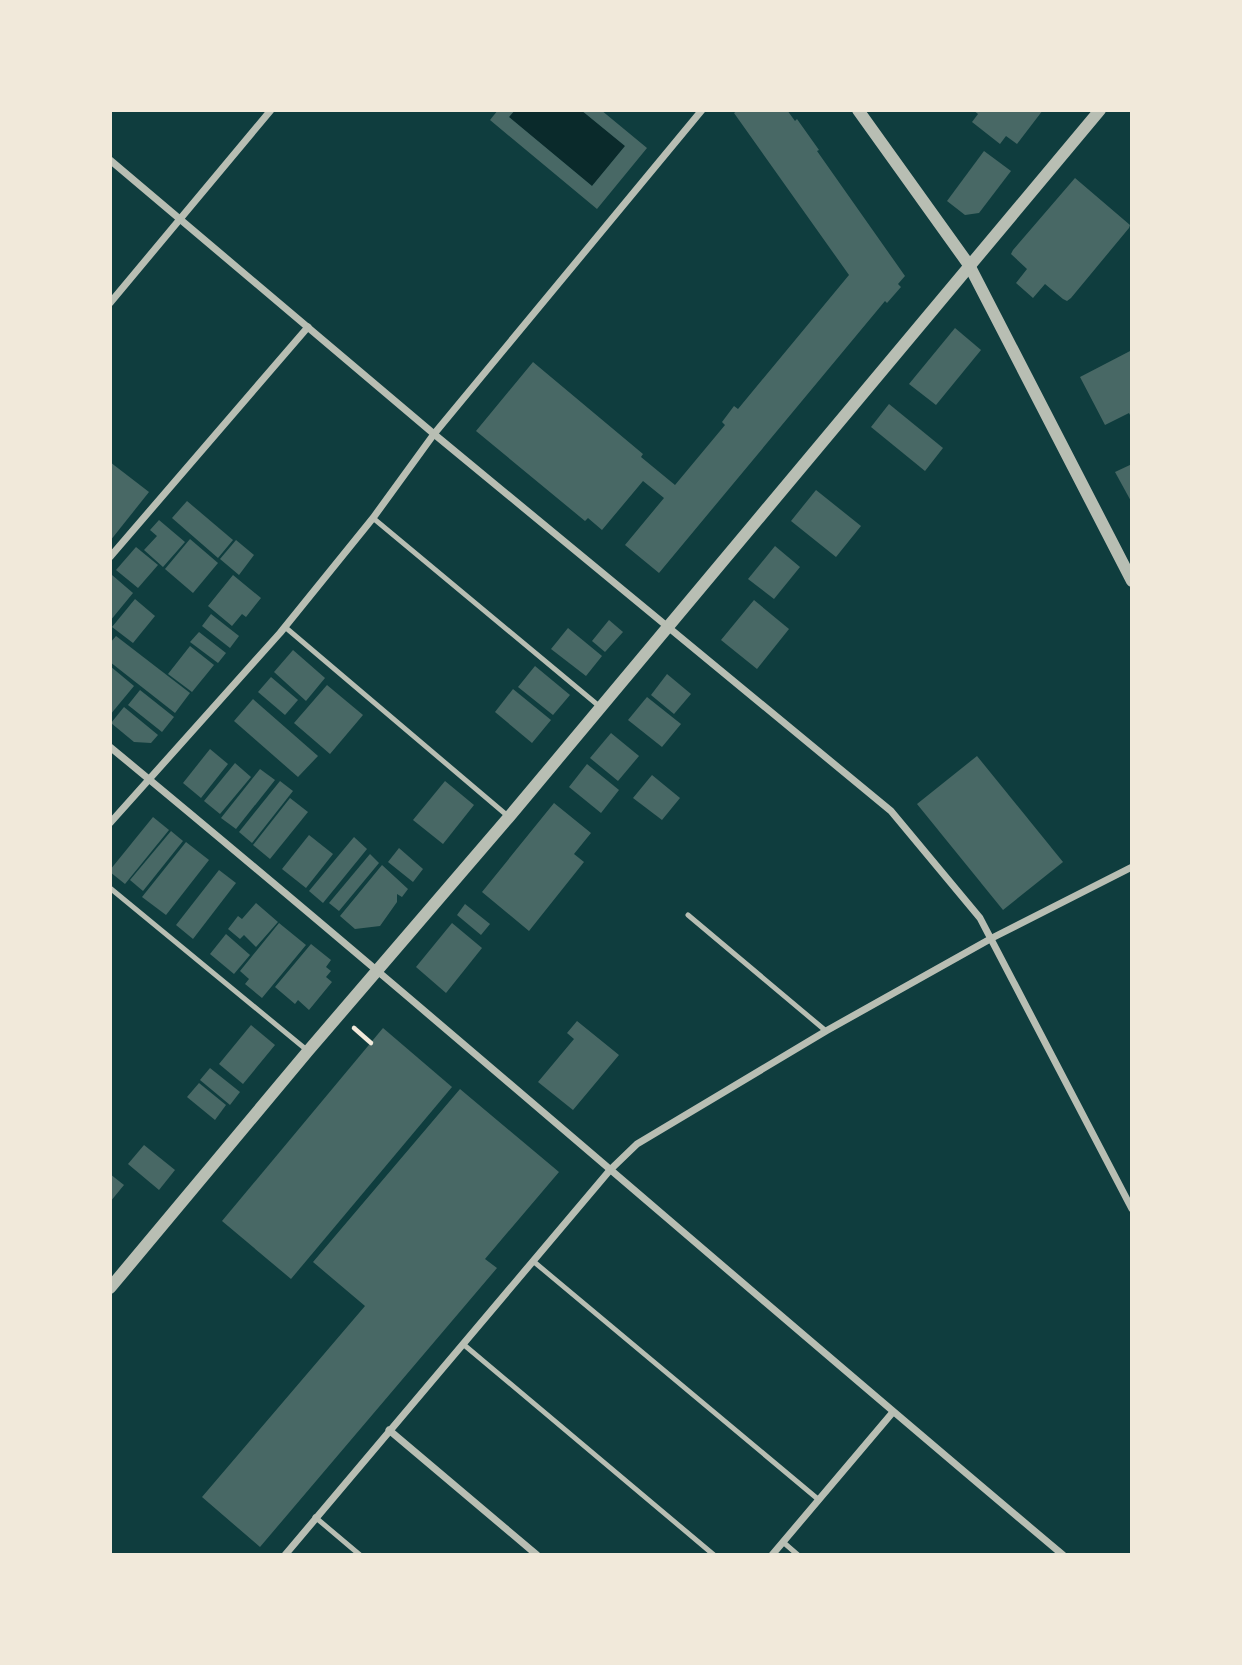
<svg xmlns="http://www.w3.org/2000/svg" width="1242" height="1665" font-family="'PT Sans',sans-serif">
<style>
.water{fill:#0a2a2b}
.building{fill:#486865}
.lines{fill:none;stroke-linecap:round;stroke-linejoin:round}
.path{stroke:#f1e9da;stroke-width:4.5}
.service{stroke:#b8beb3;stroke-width:5}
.minor{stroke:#b8beb3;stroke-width:7}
.tertiary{stroke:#b8beb3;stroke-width:12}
</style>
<rect width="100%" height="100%" fill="#0f3d3e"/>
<polygon class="water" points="515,110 581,110 625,146 592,186 509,117"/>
<g class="building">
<polygon points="498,110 515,110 509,117 592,186 625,146 581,110 601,110 647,148 597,209 490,120"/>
<polygon points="738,110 787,110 795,121 797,119 819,150 817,151 905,276 898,284 901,287 887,303 885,301 659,573 625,545 664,498 643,481 602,530 588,518 585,521 476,431 533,362 643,454 641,457 675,485 725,425 722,422 734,406 738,409 849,275 734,113"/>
<polygon points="973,110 1043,110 1017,144 1006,136 1000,144 972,122 978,114"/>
<polygon points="984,151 1011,171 979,213 965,215 947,201"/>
<polygon points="1075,178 1130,225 1129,228 1071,298 1067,301 1063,299 1045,284 1033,298 1016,283 1027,269 1011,254 1013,250"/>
<polygon points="955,328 981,350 936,405 909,384"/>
<polygon points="1132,350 1132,419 1129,413 1105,425 1080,377"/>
<polygon points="889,404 943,448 925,471 871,427"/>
<polygon points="110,462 149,492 110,541"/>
<polygon points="1132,464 1132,503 1115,472"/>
<polygon points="816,490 861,526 836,557 791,521"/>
<polygon points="187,501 233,540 218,558 172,518"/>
<polygon points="159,520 185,542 163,567 144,550 157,536 150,530"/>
<polygon points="190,539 218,563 193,593 165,569"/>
<polygon points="236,540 254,555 239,575 220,559"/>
<polygon points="775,546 800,567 774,599 748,579"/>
<polygon points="136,547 158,565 138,588 116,570"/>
<polygon points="112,575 133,593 110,621 110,577"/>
<polygon points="233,575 261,598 246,617 242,614 232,626 208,606"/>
<polygon points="135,599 155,616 133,643 112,627"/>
<polygon points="754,600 789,629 757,669 721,640"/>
<polygon points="211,614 239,636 230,648 202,626"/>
<polygon points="609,620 623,632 605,652 592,641"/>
<polygon points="568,628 602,656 586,676 551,649"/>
<polygon points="199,632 226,653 218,663 190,642"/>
<polygon points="116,636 190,693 175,713 110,662 110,643"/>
<polygon points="190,646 214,665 192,692 168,674"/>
<polygon points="293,650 325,678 306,701 274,672"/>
<polygon points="110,666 134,686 110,715"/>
<polygon points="535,666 570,695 553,715 518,687"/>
<polygon points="667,674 691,694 674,714 651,695"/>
<polygon points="271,677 298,700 285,715 258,692"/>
<polygon points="327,685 363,715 330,754 294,723"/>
<polygon points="513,689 551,720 532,743 495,712"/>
<polygon points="140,690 174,717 162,732 128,705"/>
<polygon points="647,697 681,724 662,747 628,720"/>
<polygon points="253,699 318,756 298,777 234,721"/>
<polygon points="124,707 158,735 151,743 134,742 111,723"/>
<polygon points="611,733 639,756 618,781 590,758"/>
<polygon points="210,749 228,764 201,798 183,783"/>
<polygon points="977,756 1063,862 1003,910 917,804"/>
<polygon points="235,763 251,777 220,814 204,801"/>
<polygon points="587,764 619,790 601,813 569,787"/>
<polygon points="260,769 275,780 236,829 221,818"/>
<polygon points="652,775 680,798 662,820 633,798"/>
<polygon points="280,781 293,791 252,843 239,832"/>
<polygon points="445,781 474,805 443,844 413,820"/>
<polygon points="290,798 308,812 270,859 253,845"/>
<polygon points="554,803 591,833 574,854 584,862 529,931 482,892"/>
<polygon points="153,817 169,830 125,884 110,872 110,870"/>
<polygon points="171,831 183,841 143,891 130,880"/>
<polygon points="309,835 333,854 306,888 282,869"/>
<polygon points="354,837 367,849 323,903 309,891"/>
<polygon points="186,842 209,860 166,915 142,897"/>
<polygon points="399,848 423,869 413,882 388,862"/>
<polygon points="370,854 379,863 339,911 329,903"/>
<polygon points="382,865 408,889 402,897 397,894 397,902 380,926 355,929 340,916"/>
<polygon points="219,870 236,883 193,939 176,925"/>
<polygon points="256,903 278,922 256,947 244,935 240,939 228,929 238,916 242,919"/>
<polygon points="465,904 490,924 481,935 457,915"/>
<polygon points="279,923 306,945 262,998 245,984 249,979 240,971"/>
<polygon points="452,923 482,948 446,993 416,967"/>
<polygon points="226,934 250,955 234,974 210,954"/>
<polygon points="311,944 331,960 326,967 331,971 326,977 332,982 309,1010 298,1000 295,1004 275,987"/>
<polygon points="577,1021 619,1055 573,1110 538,1082 574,1039 567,1033"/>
<polygon points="251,1025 275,1045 243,1084 219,1064"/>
<polygon points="383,1028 452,1087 291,1279 222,1221"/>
<polygon points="210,1068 240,1092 230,1105 200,1080"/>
<polygon points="199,1083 226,1105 215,1120 187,1097"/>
<polygon points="460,1089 559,1172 485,1259 497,1268 260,1547 202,1497 365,1306 313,1262"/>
<polygon points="144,1145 175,1170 159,1190 128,1164"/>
<polygon points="110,1174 124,1185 110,1202"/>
</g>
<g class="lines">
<polyline class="path" points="354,1028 371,1043"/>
<g class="service">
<polyline points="373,518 599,706"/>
<polyline points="285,627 509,817"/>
<polyline points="110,888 308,1051"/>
<polyline points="688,915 826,1031"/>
<polyline points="533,1261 819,1500"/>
<polyline points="463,1344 714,1555"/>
<polyline points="315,1517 360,1555"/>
<polyline points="783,1542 798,1555"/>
</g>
<g class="minor">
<polyline points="110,160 434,434 891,811 980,918 1132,1209"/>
<polyline points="110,303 271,110"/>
<polyline points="110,557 308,327"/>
<path d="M 110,747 C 431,1012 744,1287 1063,1555"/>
<polyline points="110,823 280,633 373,518 434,434 702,110"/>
<polyline points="389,1430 537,1555"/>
<polyline points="285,1555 610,1170 637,1144 826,1031 992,938 1132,867"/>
<polyline points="772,1555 893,1412"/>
</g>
<g class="tertiary">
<polyline points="858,110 969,265 1132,581"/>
<polyline points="110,1288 308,1051 509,817 1100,110"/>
</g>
</g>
<rect width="1242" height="1665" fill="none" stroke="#f1e9da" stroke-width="224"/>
</svg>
